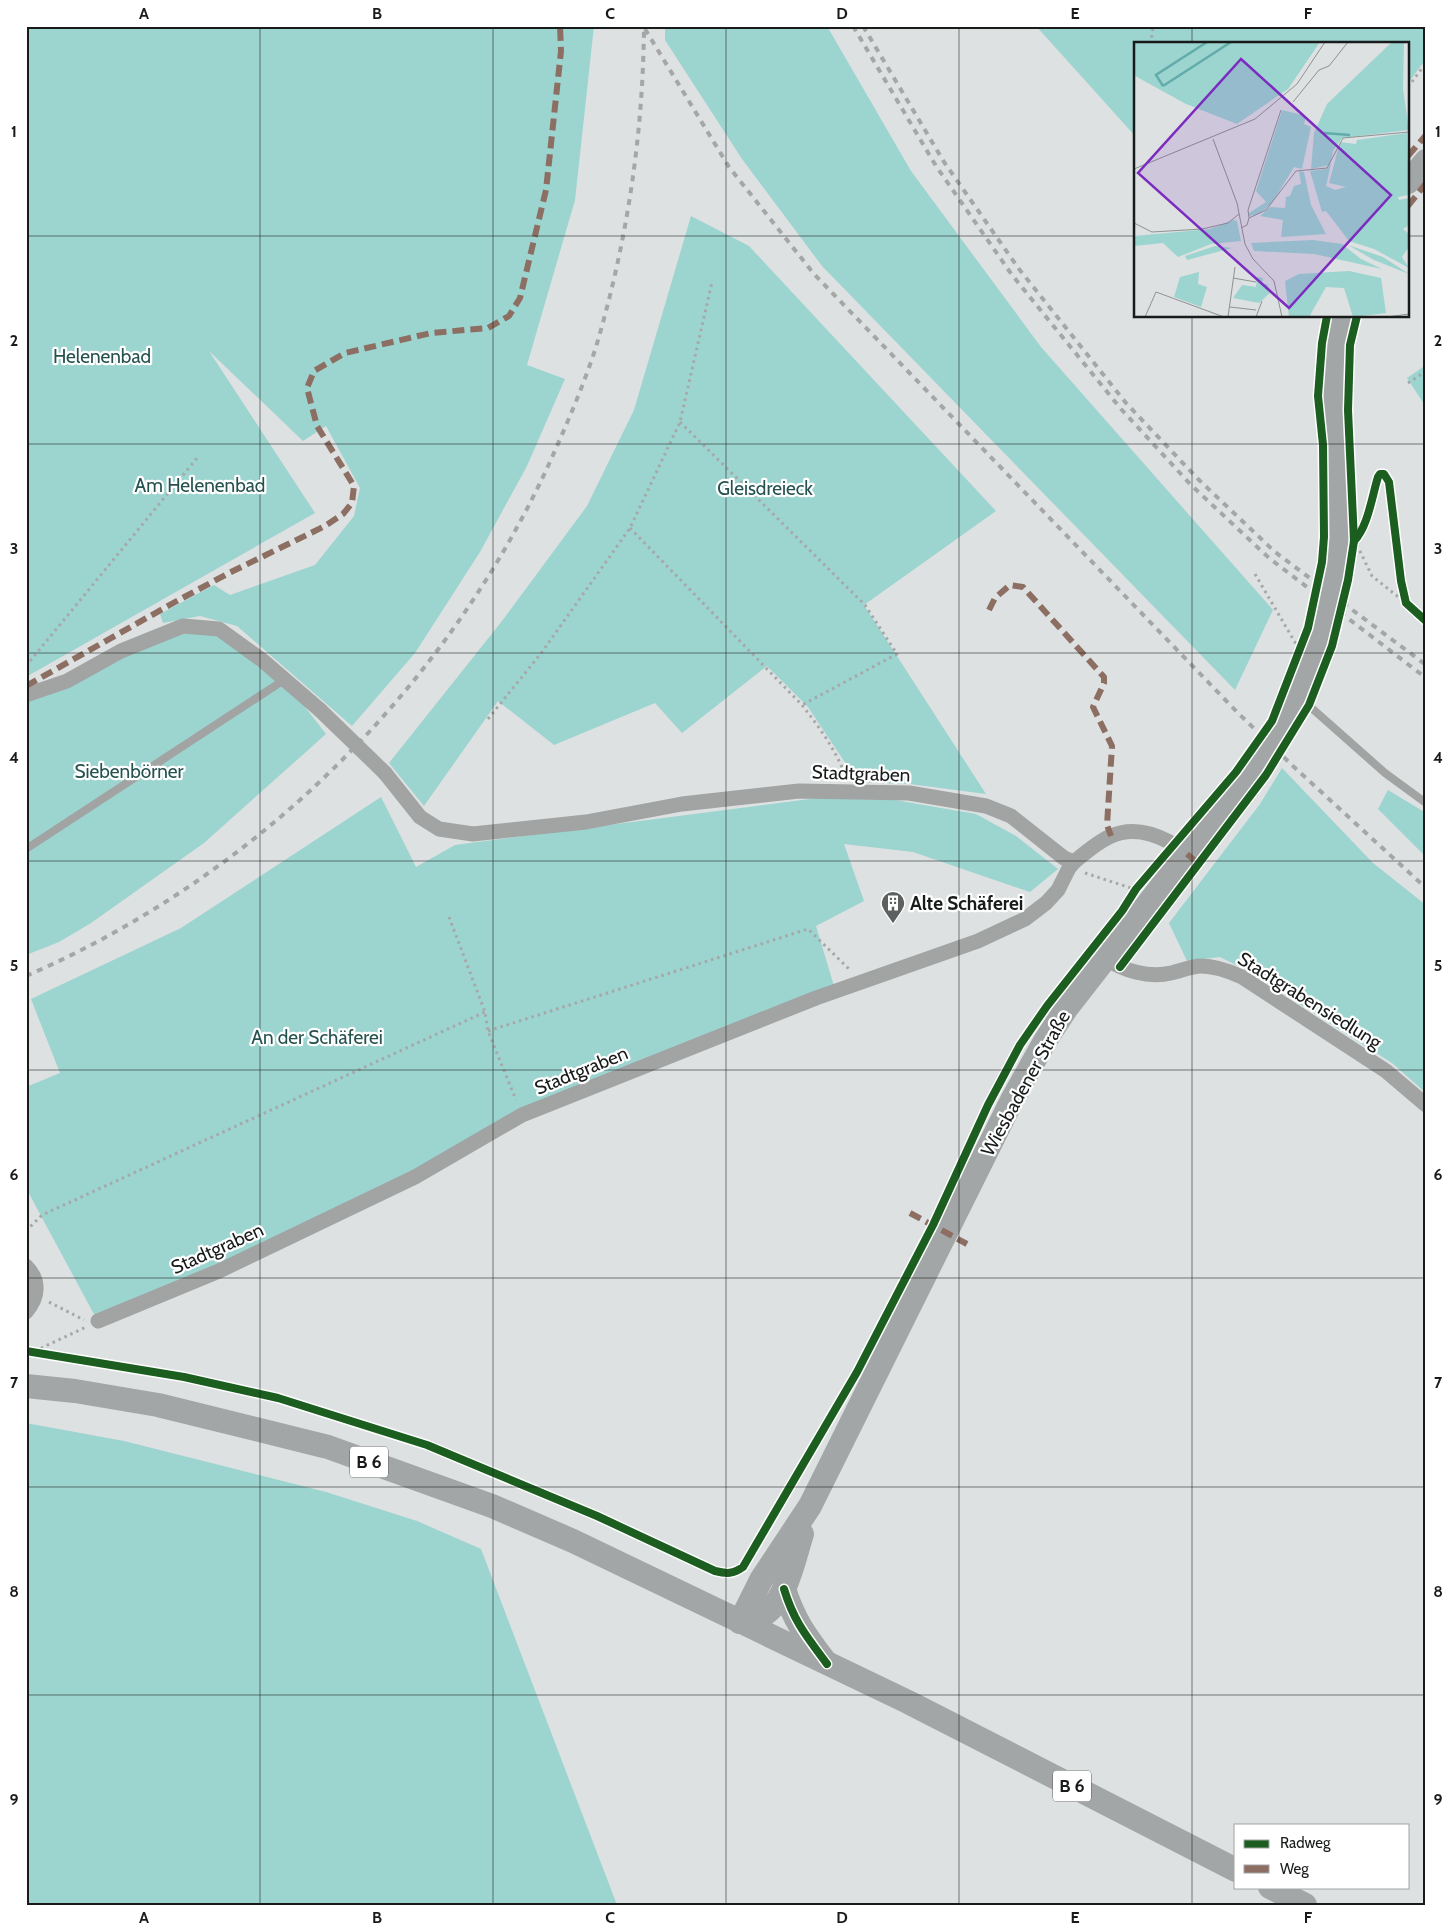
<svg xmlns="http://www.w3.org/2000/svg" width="1452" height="1931" font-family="Cabin,sans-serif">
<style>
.green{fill:#9cd4d0}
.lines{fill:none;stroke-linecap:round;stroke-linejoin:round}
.path{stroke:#a6a8a8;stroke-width:3;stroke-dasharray:2.5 4;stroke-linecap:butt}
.service{stroke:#a2a3a3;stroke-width:8}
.minor{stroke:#a2a3a3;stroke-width:15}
.primary{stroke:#a3a6a6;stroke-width:24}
.rail{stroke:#a5a6a6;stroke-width:4;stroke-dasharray:6 6;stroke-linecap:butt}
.minor-bridge{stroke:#a2a3a3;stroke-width:15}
.primary-bridge{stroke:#a3a6a6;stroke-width:24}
.quiet{stroke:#8d6e63;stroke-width:6;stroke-dasharray:12 6;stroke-linecap:butt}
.cycleway-casing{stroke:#fff;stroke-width:11}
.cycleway{stroke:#1b5e20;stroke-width:8}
.grid{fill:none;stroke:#191b1b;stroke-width:1;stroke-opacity:0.55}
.labels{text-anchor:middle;stroke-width:4.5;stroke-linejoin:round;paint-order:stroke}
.shield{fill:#fff;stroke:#5e5f5f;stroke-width:1}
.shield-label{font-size:18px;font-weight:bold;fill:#191b1b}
.park-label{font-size:19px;fill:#25524f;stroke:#fff}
.street-label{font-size:19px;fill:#191b1b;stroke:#fff}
.poi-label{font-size:19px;font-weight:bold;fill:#191b1b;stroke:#fff;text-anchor:start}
.inset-river{fill:none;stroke:#62aca9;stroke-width:2.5}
.inset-road{fill:none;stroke:#8f9292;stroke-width:1}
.view{fill:#7b2cbf;fill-opacity:0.15;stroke:#7b2cbf;stroke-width:2.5}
.inset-edge{fill:none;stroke:#191b1b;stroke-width:2.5}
.neatline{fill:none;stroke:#191b1b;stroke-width:2}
.grid-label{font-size:16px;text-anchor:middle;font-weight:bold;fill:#191b1b}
</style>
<rect width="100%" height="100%" fill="#dde1e1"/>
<g class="green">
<polygon points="26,26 594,26 575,200 527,365 565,379 527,466 480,552 415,653 352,726 237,626 200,616 163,623 160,614 214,585 230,595 315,565 354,516 360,488 326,426 303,441 209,351 315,513 26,677"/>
<polygon points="665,26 827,26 911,171 1041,347 1273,610 1235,690 822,266 742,159 665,40"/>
<polygon points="1036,26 1426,26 1426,59 1408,83 1408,44 1136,44 1136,137"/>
<polygon points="691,216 749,246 996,511 864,605 986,794 910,784 858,782 808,707 767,666 682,733 655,703 554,745 498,701 424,806 389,763 502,621 587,506 634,410"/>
<polygon points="1426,365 1426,407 1407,378"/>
<polygon points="183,626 218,629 284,680 326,734 204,843 91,923 59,942 26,955 26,700"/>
<polygon points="1282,768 1373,863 1426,905 1426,1093 1392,1063 1246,970 1220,957 1187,961 1169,923 1260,804"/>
<polygon points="1388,790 1426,813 1426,857 1378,809"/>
<polygon points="381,797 416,867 455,845 817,798 895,800 976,814 1016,836 1058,869 1030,892 913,852 844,844 864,901 816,926 834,986 524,1109 411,1175 215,1266 96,1318 26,1188 26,1087 60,1073 31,999 181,928"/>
<polygon points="26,1423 124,1441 326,1492 417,1521 481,1549 617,1905 26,1905"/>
</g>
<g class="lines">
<g class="path">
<polyline points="1151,44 1152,32 1154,26"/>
<polyline points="1408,87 1426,63"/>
<polyline points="1408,383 1426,371"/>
<polyline points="680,422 865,605 897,654 802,705"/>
<path d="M 630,528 L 802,705 C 819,727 836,750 846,777"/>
<polyline points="1357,545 1372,576 1406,603"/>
<polyline points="1255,574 1296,644"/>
<polyline points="26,666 197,458"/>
<polyline points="488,719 542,652 630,528 680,422 712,282"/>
<polyline points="1085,873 1134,889"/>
<polyline points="449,917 485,1012 488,1031 516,1100"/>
<polyline points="488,1031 808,929 849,969"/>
<polyline points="26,1231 42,1215 485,1012"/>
<polyline points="49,1302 84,1320"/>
<polyline points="35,1351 86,1327"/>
</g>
<g class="service">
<polyline points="1298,696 1385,773 1426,803"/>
<polyline points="26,849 284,680"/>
</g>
<g class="minor">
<polyline points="26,695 67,681 121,651 183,626 219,629 262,660 320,710"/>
<path d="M 385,773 L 420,817 L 439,829 L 473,834 L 586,822 L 682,804 L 799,791 L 909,793 L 986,806 L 1011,816 L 1064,858 L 1074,862 C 1098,842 1117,825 1150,834 C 1164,838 1175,844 1187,854"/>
<path d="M 1105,958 C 1123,971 1149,978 1171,973 C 1181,971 1191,966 1201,966 C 1216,966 1229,971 1242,977 L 1386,1071 L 1426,1105"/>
<path d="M 26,1266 C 40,1280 39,1297 26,1312"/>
<polyline points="98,1321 219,1271 415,1177 522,1115 816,998 978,941 1025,919 1046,903 1058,890 1069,868 1074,862"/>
</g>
<g class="primary">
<polyline points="1408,182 1426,161"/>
<path d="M 1336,565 C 1343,482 1326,399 1341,316"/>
<polyline points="1281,728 1309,667 1320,633"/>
<polyline points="26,1386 75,1391 158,1405 328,1447 492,1506 573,1541 908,1702 1236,1870"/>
<path d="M 784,1589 C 794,1620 805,1635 824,1660"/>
<polyline points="740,1622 761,1580 810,1506 1012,1100 1045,1041 1066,1009 1256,765"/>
<path d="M 740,1622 C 746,1620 754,1619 759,1617 C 786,1606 794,1558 802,1534"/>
<polyline points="1270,1887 1305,1905"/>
</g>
<g class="rail">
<polyline points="853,26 936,166 1012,275 1121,409 1191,485 1269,558 1426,678"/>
<polyline points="863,26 944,162 1019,269 1126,403 1198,479 1275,552 1426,665"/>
<polyline points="645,29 729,167 814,274 1237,712 1294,767 1426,888"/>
<path d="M 26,976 C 255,877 445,690 549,464 C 566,426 583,387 596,347 C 627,242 643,136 644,26"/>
</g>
<polyline class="minor-bridge" points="320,710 385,773"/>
<g class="primary-bridge">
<polyline points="1320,633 1336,565"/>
<polyline points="1256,765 1281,728"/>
</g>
<g class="quiet">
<polyline points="1408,156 1426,135"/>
<polyline points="1408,206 1426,183"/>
<polyline points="989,610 995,598 1010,585 1023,587 1104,677 1104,683 1093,707 1112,746 1107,825 1111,836"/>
<polyline points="26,686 175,602 229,573 325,526 343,514 352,503 354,486 317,426 307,388 314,371 345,353 431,333 488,328 509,316 520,298 546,190 561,51 560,26"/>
<polyline points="1187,854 1199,864"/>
<polyline points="910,1213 967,1244"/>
</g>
<g class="cycleway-casing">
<g id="cycleway">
<path d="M 1354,541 C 1368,527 1372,496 1378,477 L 1380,474 L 1384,474 L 1389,482 L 1401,581 L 1406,603 L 1426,621"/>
<polyline points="1120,967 1266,775 1309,705 1332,646 1348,580 1354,541 1348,410 1350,345 1357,316"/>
<path d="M 26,1351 L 184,1377 L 278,1398 L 427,1445 L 597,1516 L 715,1571 C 727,1574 733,1574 743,1567 L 857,1372 L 933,1225 L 988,1105 L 1020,1045 L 1047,1006 L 1122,911 L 1136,889 L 1236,772 L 1272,721 L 1308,628 L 1322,562 L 1324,537 L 1323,445 L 1318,396 L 1322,343 L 1327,316"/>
<path d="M 784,1589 C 794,1622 807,1637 827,1664"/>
</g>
</g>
<use href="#cycleway" class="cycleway"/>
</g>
<path class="grid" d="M 260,26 L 260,1905M 493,26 L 493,1905M 726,26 L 726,1905M 959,26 L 959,1905M 1192,26 L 1192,44M 26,236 L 1136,236M 1408,236 L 1426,236M 1192,316 L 1192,1905M 26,444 L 1426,444M 26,653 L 1426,653M 26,861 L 1426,861M 26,1070 L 1426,1070M 26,1278 L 1426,1278M 26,1487 L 1426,1487M 26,1695 L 1426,1695"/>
<defs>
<g id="building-pin" transform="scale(1.25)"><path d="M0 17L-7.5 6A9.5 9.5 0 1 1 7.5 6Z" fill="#5e6060" stroke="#fff"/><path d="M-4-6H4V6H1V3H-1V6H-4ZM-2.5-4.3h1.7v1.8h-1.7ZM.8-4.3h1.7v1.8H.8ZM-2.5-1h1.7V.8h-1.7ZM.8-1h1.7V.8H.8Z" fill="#fff"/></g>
</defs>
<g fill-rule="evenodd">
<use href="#building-pin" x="893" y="903"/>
</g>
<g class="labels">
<g class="shield">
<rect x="350" y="1446.5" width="38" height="31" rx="4"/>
<rect x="1053" y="1770.5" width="38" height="31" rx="4"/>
</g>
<g class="shield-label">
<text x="369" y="1468">B 6</text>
<text x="1072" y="1792">B 6</text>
</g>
<g class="park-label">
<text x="102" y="363">Helenenbad</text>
<text x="200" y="492">Am Helenenbad</text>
<text x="765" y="495">Gleisdreieck</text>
<text x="129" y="778">Siebenbörner</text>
<text x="317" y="1044">An der Schäferei</text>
</g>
<g class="street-label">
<text transform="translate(861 773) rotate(2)" y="7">Stadtgraben</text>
<text transform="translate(1310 1000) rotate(32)" y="7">Stadtgrabensiedlung</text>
<text transform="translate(581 1070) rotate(-22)" y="7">Stadtgraben</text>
<text transform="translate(1025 1083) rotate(-61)" y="7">Wiesbadener Straße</text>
<text transform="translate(217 1248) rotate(-24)" y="7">Stadtgraben</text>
</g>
<g class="poi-label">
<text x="910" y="910">Alte Schäferei</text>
</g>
</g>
<g transform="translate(1134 42)">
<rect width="275" height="275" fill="#dde1e1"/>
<path d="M 0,0 L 186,0 L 154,47 L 103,82 L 52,62 L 3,35 L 0,32 ZM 258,0 L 270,0 L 269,47 L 275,88 L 208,96 L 199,109 L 196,123 L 177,127 L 180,91 L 193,62 ZM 148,68 L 172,74 L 170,82 L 177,85 L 168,127 L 160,125 L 138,161 L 125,172 L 115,174 L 115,171 L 132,160 L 122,149 ZM 273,91 L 275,153 L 264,155 L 265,158 L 275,156 L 275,183 L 269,187 L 275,192 L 275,205 L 268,215 L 275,226 L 240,207 L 215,199 L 192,169 L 188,170 L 176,129 L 192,127 L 197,122 L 192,144 L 201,148 L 212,145 L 195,141 L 206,100 L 222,102 L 223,98 ZM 165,129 L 170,130 L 177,163 L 192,192 L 147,195 L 149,178 L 126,174 L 136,165 L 151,166 L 152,155 L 156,154 L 160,144 L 167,142 ZM 99,178 L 103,179 L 107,199 L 77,202 L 44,215 L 29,201 L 0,204 L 0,194 L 76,187 ZM 179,198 L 208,202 L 227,217 L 248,227 L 180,212 L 120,209 L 117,201 ZM 214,203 L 249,215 L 275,232 L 240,218 ZM 81,204 L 98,206 L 53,218 L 51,214 ZM 215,229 L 247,236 L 252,271 L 219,275 L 210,246 L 192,245 L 175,275 L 155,275 L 151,239 L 165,232 ZM 65,230 L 64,242 L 73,245 L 67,265 L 40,255 L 46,235 ZM 123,235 L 129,236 L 128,242 L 133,242 L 137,250 L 125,261 L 99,256 L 108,243 L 122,245 Z" fill="#9cd4d0"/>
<path class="inset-river" d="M 29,44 L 22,33 L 73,0M 29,44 L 97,0M 190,91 L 216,93"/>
<path class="inset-road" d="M 159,60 L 185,28 L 195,24 L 214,0M 79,97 L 103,161 L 111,202 L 119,217 L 140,239 L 148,275M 0,127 L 121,77 L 163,42 L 191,0M 115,176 L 114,168 L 147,68M 0,181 L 18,190 L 68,187 L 94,181 L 105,172M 107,186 L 113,183 L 115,176 L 132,168 L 162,129 L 193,126 L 209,96 L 275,90M 99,236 L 122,240M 96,265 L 122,268M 11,275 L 22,250 L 90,275M 94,275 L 101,225M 122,275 L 128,259M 253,275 L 275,272"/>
<path class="view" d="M 107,17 L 257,153 L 155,266 L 4,131 Z"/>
<rect width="275" height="275" class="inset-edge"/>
</g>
<rect width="1452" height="1931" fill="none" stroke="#ffffff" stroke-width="55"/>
<rect x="1234" y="1824" width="175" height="65" fill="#ffffff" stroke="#a3a4a4"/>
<rect x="1244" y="1840" width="25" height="8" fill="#1b5e20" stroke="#a3a4a4"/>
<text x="1280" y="1848" font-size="15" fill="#191b1b">Radweg</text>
<rect x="1244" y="1865" width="25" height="8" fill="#8d6e63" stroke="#a3a4a4"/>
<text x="1280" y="1874" font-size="15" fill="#191b1b">Weg</text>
<rect x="28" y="28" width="1396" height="1876" class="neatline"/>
<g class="grid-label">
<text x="144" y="19">A</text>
<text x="377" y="19">B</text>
<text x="610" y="19">C</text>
<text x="842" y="19">D</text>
<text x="1075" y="19">E</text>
<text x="1308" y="19">F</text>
<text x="14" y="137">1</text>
<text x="1438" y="137">1</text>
<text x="14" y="346">2</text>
<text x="1438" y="346">2</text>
<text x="14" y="554">3</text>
<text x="1438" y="554">3</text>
<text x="14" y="763">4</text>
<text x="1438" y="763">4</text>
<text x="14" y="971">5</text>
<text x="1438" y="971">5</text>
<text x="14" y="1180">6</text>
<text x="1438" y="1180">6</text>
<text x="14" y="1388">7</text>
<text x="1438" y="1388">7</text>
<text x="14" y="1597">8</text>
<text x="1438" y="1597">8</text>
<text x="14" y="1805">9</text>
<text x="1438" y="1805">9</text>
<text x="144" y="1923">A</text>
<text x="377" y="1923">B</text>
<text x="610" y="1923">C</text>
<text x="842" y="1923">D</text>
<text x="1075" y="1923">E</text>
<text x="1308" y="1923">F</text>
</g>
</svg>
